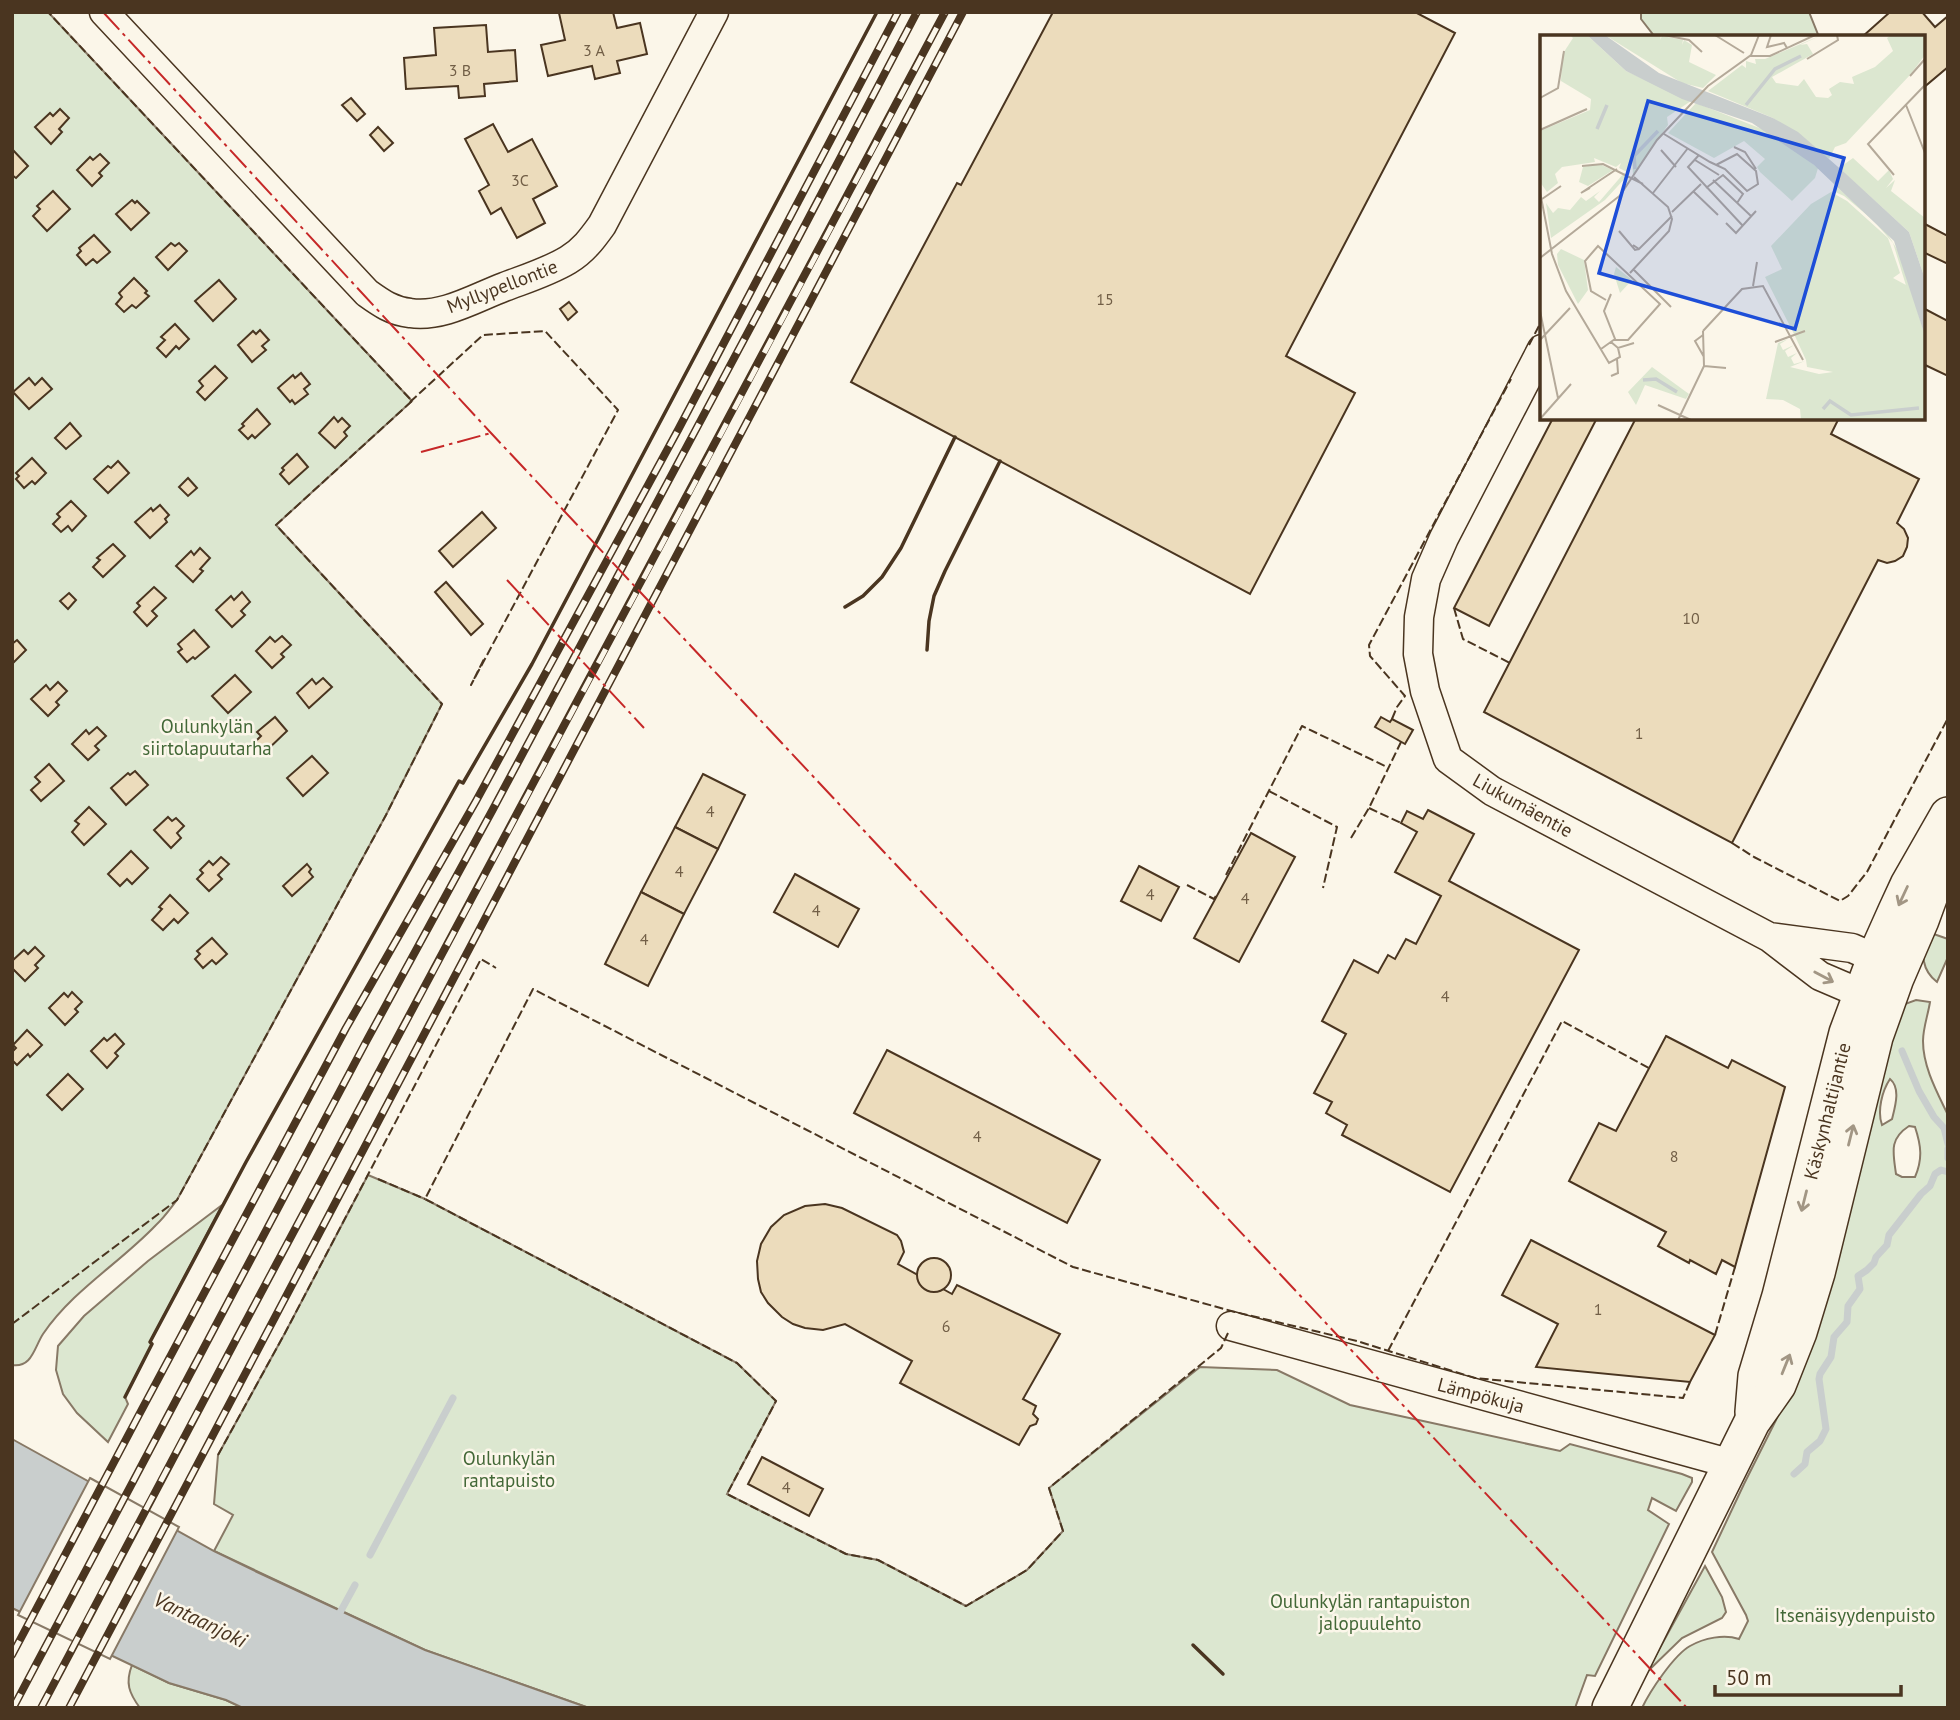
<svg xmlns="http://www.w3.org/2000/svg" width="1960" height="1720" font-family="'PT Sans',sans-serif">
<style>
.green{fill:#dce7d0;stroke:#887966;stroke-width:2;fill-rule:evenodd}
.water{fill:#c9cecd;stroke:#887966;stroke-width:2}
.pier{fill:#fbf6e9;stroke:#887966;stroke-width:2}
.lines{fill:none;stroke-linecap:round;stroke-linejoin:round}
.stream{stroke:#c9cecd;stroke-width:7}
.building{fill:#ecdcbc;stroke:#4a3520;stroke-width:2}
.minor-casing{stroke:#4a3520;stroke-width:31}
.major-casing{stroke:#4a3520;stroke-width:38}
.minor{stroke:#fbf6e9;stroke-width:28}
.major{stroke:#fbf6e9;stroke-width:35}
.rail-casing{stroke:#4a3520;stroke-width:8}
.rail{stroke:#fbf6e9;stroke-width:5;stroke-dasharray:16;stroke-linecap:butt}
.fence{stroke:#4a3520;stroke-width:2;stroke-dasharray:9 3.5;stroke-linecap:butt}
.wall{stroke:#4a3520;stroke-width:3.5}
.power{stroke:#c62828;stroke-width:2;stroke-dasharray:24 5 3.5 5;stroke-linecap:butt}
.oneway{stroke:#a29684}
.labels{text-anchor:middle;stroke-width:5;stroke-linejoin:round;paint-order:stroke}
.number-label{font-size:16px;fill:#725f47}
.street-label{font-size:19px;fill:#4a3520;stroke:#fbf6e9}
.park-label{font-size:19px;fill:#436837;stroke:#fbf6e9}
.water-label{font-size:21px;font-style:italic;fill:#4a3520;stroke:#fbf6e9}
.inset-river{fill:none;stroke:#c9cecd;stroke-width:3.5}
.inset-road{fill:none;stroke:#b4a999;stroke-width:2}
.view{fill:#1d4ed8;fill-opacity:0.15;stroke:#1d4ed8;stroke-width:3.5}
.inset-edge{fill:none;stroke:#4a3520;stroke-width:3.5}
</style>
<rect width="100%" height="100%" fill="#fbf6e9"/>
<g class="green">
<path d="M 12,12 L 48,12 L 412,401 L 276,525 L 442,704 L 386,815 L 177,1200 C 170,1209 164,1218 156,1225 C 120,1263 73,1290 43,1334 C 34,1348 32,1368 12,1365 Z"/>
<polygon points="1641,12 1809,12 1819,37 1655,37 1641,19"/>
<path d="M 1925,931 L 1948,939 L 1948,957 L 1937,982 C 1919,968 1923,951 1925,931 Z"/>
<path d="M 1916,1000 L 1930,1002 C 1928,1015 1923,1028 1923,1041 C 1923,1067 1937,1092 1948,1115 L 1948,1708 L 1642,1708 C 1650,1691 1674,1655 1690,1646 C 1704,1638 1724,1634 1739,1639 L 1748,1621 L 1746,1615 L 1712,1552 L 1744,1484 L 1776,1420 L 1798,1366 L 1890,1025 L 1905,1004 ZM 1890,1079 C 1901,1088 1895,1107 1892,1119 L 1882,1125 C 1877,1111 1882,1091 1890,1079 ZM 1909,1126 L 1915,1127 C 1921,1145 1923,1159 1915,1177 L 1902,1177 L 1896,1174 C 1893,1152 1889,1139 1909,1126 Z"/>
<polygon points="368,1175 425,1199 737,1363 776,1401 727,1494 846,1554 878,1560 966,1606 1027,1570 1063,1531 1049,1488 1200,1367 1277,1370 1350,1405 1560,1451 1570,1444 1682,1474 1692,1478 1692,1482 1676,1511 1652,1498 1648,1510 1669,1524 1595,1676 1587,1675 1575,1708 589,1708 425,1650 214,1551 233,1515 214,1504 218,1455 285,1333"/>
<polygon points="222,1205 150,1342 152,1344 125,1397 128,1404 108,1442 77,1413 63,1394 56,1370 58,1346 84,1316 148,1261"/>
<polygon points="1705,1566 1722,1597 1726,1612 1722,1618 1682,1638 1646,1673"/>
<path d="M 132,1665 L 169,1683 L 226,1700 L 243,1708 L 140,1708 C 129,1693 125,1683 132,1665 Z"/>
</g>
<polygon class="water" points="12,1439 214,1551 257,1572 425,1650 589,1708 243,1708 226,1700 169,1683 12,1608"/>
<polygon class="pier" points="90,1478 179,1527 110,1659 18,1615"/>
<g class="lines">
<g class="stream">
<polyline points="1902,1051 1919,1091 1934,1117 1944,1128 1948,1144"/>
<polyline points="1948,1149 1948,1158"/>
<polyline points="1794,1474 1805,1464 1807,1452 1820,1441 1826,1429 1819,1379 1820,1374 1831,1357 1834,1337 1847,1322 1848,1306 1860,1289 1858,1276 1867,1270 1874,1263 1876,1257 1887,1245 1889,1235 1921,1194 1930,1186 1935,1174 1941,1170 1948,1172"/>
<polyline points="370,1555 453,1398"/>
<polyline points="337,1618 355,1585"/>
</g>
</g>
<g class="building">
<polygon points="563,12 613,12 617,28 640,23 647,54 617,61 620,73 595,79 592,66 548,76 541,45 565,40 559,13"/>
<polygon points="1053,12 1415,12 1455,33 1286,356 1355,393 1250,594 851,382 957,183 961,185"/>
<polygon points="1890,12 1922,12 1935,27 1948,16 1948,67 1923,88 1923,37 1862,37"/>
<polygon points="486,25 488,52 515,50 517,81 484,84 485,96 459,98 458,86 406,89 404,58 436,55 434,28"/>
<polygon points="351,98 365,114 357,121 342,105"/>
<polygon points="60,109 69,118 59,129 62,132 51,144 35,127 50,113 53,116"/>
<polygon points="493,124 508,152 532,139 557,186 533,199 545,223 517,238 501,208 491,214 479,191 489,185 465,139"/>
<polygon points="378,127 393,143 384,151 370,135"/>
<polygon points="12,149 28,166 16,178 12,175"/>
<polygon points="100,154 109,163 99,173 102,176 92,186 77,170 90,157 93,160"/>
<polygon points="53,191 70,209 47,231 33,216 40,209 37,206"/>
<polygon points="132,200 135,203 137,201 149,213 131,230 116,214"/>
<polygon points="1923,223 1948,236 1948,264 1923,252"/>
<polygon points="94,235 110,252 97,263 93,259 86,265 77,255 81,251 79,248"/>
<polygon points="171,243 175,246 179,243 187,251 168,270 156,257"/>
<polygon points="134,278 147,291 145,293 149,296 136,308 132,305 124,312 116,304 122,297 119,293"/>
<polygon points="219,280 236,299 213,321 195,301"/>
<polygon points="569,302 577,312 568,320 560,309"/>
<polygon points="1923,308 1948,321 1948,376 1923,364"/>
<polygon points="175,324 189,339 179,349 176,346 166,357 157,348 165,340 161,337"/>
<polygon points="260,330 269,340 262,346 266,350 252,362 238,345 253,331 256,334"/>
<polygon points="215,366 227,378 205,400 197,392 203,386 199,381"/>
<polygon points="301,373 310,384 304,389 308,394 295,404 292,400 290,402 278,388 293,375 295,378"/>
<polygon points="29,378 35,385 42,378 52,389 29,409 13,392"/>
<polygon points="257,409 270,424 255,438 252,435 248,439 239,430 244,426 242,424"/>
<polygon points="334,417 338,422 342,418 350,426 344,432 347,436 335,448 319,433"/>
<polygon points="1553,418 1597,418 1489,626 1454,608"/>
<polygon points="1636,418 1839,418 1831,434 1919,479 1897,523 1904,529 1908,538 1907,547 1903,556 1895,561 1887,563 1878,560 1732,843 1484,712"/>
<polygon points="70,423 81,436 66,449 55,438"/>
<polygon points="297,454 308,467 289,484 280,474 284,470 282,468"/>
<polygon points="32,458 46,473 35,484 32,481 24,488 16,479 19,476 16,473"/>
<polygon points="118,461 129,473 108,493 94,479 108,466 111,468"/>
<polygon points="188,478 197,488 188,496 179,487"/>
<polygon points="71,501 86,516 72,531 68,526 61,532 53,524 60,517 57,514"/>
<polygon points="160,505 169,515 165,519 167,522 150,538 135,522 151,508 153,511"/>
<polygon points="482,512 496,528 453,567 439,551"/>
<polygon points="113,544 125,556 103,577 93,567 100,560 97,558"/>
<polygon points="200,548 210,558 200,569 203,571 193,582 176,566 191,551 194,555"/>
<polygon points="446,582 483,624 471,635 435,592"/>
<polygon points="154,587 166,598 152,611 157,616 147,626 134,612 140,606 137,603"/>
<polygon points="242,592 250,602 241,611 245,615 232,627 216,610 231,596 234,600"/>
<polygon points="69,593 76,600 68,609 60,601"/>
<polygon points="194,630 209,647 195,659 193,657 187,662 178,652 182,649 178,644"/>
<polygon points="282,636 291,645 281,654 284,657 272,668 256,651 270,637 275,642"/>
<polygon points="17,640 26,650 12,664 12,644"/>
<polygon points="235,675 251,692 228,713 212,696"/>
<polygon points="323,678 332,687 309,708 297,693 312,679 316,684"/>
<polygon points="58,682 67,691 56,702 59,705 48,716 31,699 46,685 50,690"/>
<polygon points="275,717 287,731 265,752 255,742 261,736 257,732"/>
<polygon points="1381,717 1390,722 1392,719 1413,730 1405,744 1375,727"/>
<polygon points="97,727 106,736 95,746 99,750 88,760 72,744 86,730 89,734"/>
<polygon points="312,756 328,773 303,796 287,778"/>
<polygon points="49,764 64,781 41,801 31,790 40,782 35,777"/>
<polygon points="135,771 148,785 126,805 111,788 128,773 130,775"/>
<polygon points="703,774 745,795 718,849 675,827"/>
<polygon points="89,807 106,824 84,845 72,832 79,824 75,821"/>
<polygon points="1428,810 1474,834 1449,881 1579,950 1450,1192 1342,1135 1347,1125 1326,1113 1332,1102 1314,1093 1346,1034 1322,1021 1354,960 1378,973 1388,955 1395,959 1406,939 1416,944 1441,896 1395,872 1417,832 1401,823 1407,811 1423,819"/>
<polygon points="168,817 172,821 176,818 184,826 177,833 181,838 171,848 154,830"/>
<polygon points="675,827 718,849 684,914 641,892"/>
<polygon points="1251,833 1295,857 1239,962 1194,938"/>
<polygon points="131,851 148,868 132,884 127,879 120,886 108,874"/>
<polygon points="221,857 229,864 218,875 222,879 209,891 197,879 203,873 200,870 209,861 213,865"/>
<polygon points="307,864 311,869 309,872 313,877 292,896 283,886"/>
<polygon points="1139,866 1179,887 1161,921 1121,901"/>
<polygon points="795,874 859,909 838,947 774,912"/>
<polygon points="641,892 684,914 648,986 605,964"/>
<polygon points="170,895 188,913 178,923 174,919 163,930 152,920 162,909 159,907"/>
<polygon points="212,938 227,954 216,964 212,960 203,968 195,959 200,954 197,951"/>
<polygon points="35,947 44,956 35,965 38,968 25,981 12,968 12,961 24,950 28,954"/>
<polygon points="72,992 82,1002 75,1009 78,1012 65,1025 49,1008 64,993 68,997"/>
<polygon points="27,1030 42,1045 30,1057 28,1054 17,1065 12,1060 12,1052 16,1048 13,1045"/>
<polygon points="115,1034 124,1044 115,1053 118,1056 107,1068 91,1051 104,1038 107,1041"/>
<polygon points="1666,1036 1728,1068 1732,1060 1785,1087 1735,1267 1722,1260 1716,1274 1690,1260 1689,1263 1658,1246 1666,1232 1569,1181 1599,1123 1616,1131"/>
<polygon points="887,1050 1100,1160 1067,1223 854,1113"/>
<polygon points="68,1074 83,1089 62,1110 47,1095"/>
<polygon points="825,1204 842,1208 897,1235 901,1241 904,1252 898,1264 952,1294 957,1285 1060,1334 1023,1399 1036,1406 1033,1414 1038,1419 1036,1424 1030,1426 1019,1445 900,1383 912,1361 845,1324 823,1330 805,1328 793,1324 782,1317 768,1303 761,1292 758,1279 757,1261 761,1244 771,1227 784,1215 805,1206"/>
<polygon points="1531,1240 1715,1335 1690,1382 1536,1367 1558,1324 1502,1295"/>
<circle cx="934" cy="1275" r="17"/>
<polygon points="762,1457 823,1489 809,1516 748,1484"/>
</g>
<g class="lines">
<g class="minor-casing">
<g id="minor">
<path d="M 104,12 L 367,293 C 381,303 392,311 410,313 C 442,318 475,298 504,287 C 525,279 548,272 568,260 C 583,251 592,239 602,225 L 714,12"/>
<polyline points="1542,349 1444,538 1426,579 1419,617 1418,654 1425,691 1448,759 1492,791 1769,937 1820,976 1862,994 1896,978 1875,958 1852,948 1769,937"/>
<polyline points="1231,1326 1732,1464"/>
</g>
</g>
<g class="major-casing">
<g id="major">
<polyline points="1753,1412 1756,1376 1780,1296 1847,1033 1875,958 1896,911 1908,885 1948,815"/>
<polyline points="1610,1708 1752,1422 1778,1385 1799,1332 1817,1273 1875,1037 1896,978 1921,920 1948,846"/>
</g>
</g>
<use href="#minor" class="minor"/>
<use href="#major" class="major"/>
<g class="rail-casing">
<g id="rail">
<polyline points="12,1655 141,1411 346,1028 476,801 678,430 898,12"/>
<polyline points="13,1708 367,1040 492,811 794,246 917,12"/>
<path d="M 41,1708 C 339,1141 646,579 945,12"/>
<polyline points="69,1708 963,12"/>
</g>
</g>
<use href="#rail" class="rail"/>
<g class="fence">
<polyline points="1529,345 1542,320"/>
<polyline points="410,402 483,335 545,331 618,410 471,685 484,659"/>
<polyline points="1454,608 1463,639 1510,663"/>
<polyline points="1392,719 1397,707 1405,696 1370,656 1369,645 1511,379"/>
<polyline points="1269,791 1337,827 1323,888"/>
<polyline points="1369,808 1401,823"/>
<polyline points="1351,838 1369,808 1401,742"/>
<polyline points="1732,843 1754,857 1840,901 1848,896 1867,872 1948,718"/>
<polyline points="1226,875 1302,726 1387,767"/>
<polyline points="1187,885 1214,899 1217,894"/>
<polyline points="378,1179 425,1199"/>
<polyline points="12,1324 177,1200 386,815 442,704 276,525 412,401 48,12"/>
<polyline points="1228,1333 1221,1348 1049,1488 1063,1531 1027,1570 966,1606 878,1560 846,1554 727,1494 776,1401 737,1363 425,1199 533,989 1073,1267 1235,1312 1357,1341 1475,1378 1683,1398 1690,1382"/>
<polyline points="1715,1335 1735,1267"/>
<polyline points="1388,1351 1562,1021 1649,1068"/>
<polyline points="218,1455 285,1333 481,959 496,968"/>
</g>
<g class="wall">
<polyline points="845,607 863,596 882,577 901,548 955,437"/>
<polyline points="927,650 929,621 934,596 945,571 1000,461"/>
<polyline points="125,1397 152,1344 150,1342 246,1162 459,781 463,783 532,664 877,12"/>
<polyline points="1193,1645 1223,1674"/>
</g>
<g class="power">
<polyline points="103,12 491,433 1687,1708"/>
<polyline points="421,452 491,433"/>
<polyline points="507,580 644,728"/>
</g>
</g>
<defs><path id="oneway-shaft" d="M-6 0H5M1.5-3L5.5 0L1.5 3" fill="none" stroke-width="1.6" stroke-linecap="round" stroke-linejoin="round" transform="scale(1.75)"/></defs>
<g class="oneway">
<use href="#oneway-shaft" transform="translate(1903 896) rotate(115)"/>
<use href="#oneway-shaft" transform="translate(1824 977) rotate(28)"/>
<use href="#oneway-shaft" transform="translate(1851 1135) rotate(-76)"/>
<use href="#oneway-shaft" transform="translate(1804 1201) rotate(104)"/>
<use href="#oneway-shaft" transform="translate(1786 1364) rotate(-68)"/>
</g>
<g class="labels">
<g class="number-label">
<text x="594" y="56">3 A</text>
<text x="460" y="76">3 B</text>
<text x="520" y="186">3C</text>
<text x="1105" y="305">15</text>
<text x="1691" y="624">10</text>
<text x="1639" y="739">1</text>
<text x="710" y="817">4</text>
<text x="679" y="877">4</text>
<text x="1150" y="900">4</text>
<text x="1245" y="904">4</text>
<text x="816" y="916">4</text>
<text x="644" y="945">4</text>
<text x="1445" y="1002">4</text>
<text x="977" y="1142">4</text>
<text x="1674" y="1162">8</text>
<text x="1598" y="1315">1</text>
<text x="946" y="1332">6</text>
<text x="786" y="1493">4</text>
</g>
<g class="street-label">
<text transform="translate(502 286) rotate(-21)" y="7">Myllypellontie</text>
<text transform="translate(1523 805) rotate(29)" y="7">Liukumäentie</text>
<text transform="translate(1827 1111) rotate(-76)" y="7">Käskynhaltijantie</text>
<text transform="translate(1481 1395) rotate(15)" y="7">Lämpökuja</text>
</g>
<g class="park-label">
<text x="207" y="733">Oulunkylän<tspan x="207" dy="22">siirtolapuutarha</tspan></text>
<text x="509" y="1465">Oulunkylän<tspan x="509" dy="22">rantapuisto</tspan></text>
<text x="1370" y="1608">Oulunkylän rantapuiston<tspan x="1370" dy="22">jalopuulehto</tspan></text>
<text x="1855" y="1622">Itsenäisyydenpuisto</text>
</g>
<g class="water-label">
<text transform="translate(200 1620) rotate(26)" y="7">Vantaanjoki</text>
</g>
</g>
<g transform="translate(1540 35)">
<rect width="385" height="385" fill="#fbf6e9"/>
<path d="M 30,0 L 47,0 L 86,36 L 151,66 L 127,82 L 128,90 L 93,140 L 92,123 L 89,138 L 79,133 L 81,128 L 76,132 L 54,123 L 55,127 L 22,132 L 15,139 L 18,148 L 7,157 L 0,147 L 0,96 L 50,75 L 51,64 L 21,46 L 22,20 L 33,3 ZM 65,0 L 121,0 L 120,5 L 122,1 L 143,5 L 142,10 L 144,5 L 152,10 L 149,27 L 176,40 L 163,53 L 142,48 ZM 282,0 L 260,10 L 267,9 L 273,19 L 232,42 L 236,48 L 258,51 L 264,44 L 276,62 L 288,63 L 292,60 L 289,54 L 300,47 L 314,49 L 312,42 L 335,32 L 353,16 L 347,3 L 351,0 L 382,0 L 385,4 L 385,20 L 370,40 L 306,108 L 295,112 L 289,124 L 233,83 L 168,56 L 202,30 L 206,33 L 206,26 L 216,29 L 215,24 L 225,24 ZM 156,68 L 232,98 L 278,133 L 275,143 L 252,166 L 220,137 L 217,132 L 225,124 L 204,106 L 174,123 L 128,98 ZM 313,123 L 338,146 L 349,135 L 353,144 L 346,153 L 355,145 L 351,156 L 385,183 L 385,244 L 369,197 L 299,133 ZM 59,129 L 73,135 L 48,151 L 39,147 L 43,132 ZM 84,138 L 88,140 L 65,165 L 11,203 L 6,168 L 13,178 L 18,173 L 30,175 L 41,162 L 46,166 L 60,156 L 54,162 L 59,167 ZM 297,152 L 345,195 L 360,219 L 385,301 L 385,385 L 261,385 L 260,374 L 243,365 L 226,364 L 238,308 L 248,304 L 240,309 L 243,315 L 254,310 L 245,316 L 248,322 L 257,318 L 251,323 L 254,329 L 265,326 L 250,332 L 279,339 L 293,337 L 267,332 L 266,325 L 254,299 L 225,242 L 242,234 L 231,211 L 271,169 L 291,157 L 307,166 L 348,203 L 360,238 L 353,243 L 366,250 L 375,280 L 353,208 L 333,185 L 304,161 L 293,156 ZM 21,214 L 44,225 L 48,255 L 38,269 L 18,230 L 17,219 ZM 76,232 L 92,245 L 80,258 L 74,239 ZM 112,332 L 149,359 L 146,364 L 105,350 L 96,370 L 88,357 Z" fill="#dce7d0"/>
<path d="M 47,0 L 65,0 L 119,38 L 233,83 L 258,97 L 305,138 L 369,197 L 385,244 L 385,301 L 354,206 L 274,130 L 212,88 L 142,64 L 86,36 Z" fill="#c9cecd"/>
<path class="inset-river" d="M 206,70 L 235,34 L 261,21M 57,94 L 67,70M 95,134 L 94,121 L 118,96M 103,345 L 116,344 L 137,357M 283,374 L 290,366 L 311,380 L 379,373"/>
<path class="inset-road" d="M 124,0 L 149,5 L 162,17M 175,0 L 204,18M 231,0 L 227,12 L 244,8 L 247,13M 210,21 L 230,21 L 275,0M 267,24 L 298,5 L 297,0M 370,41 L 385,24M 0,63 L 18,53 L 24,16M 366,70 L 385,118M 0,95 L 47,74M 124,99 L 170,127 L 185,134 L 207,156 L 218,149 L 216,136 L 197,119 L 176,130M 194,112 L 205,117 L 216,134M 121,115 L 136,132M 159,120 L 148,132 L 203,191M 155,125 L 179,140M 42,131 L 63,129 L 103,149M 354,140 L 328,109 L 385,50M 173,145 L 211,181M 50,153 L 41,158 L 77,134M 166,153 L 183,140 L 203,159 L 197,168M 0,157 L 12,219 L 26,256 L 69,328 L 80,322 L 78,313M 154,157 L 178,180M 113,158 L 148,113M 79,162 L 117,105 L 168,51 L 211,20 L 219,0M 2,164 L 21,151M 132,177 L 161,149M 186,188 L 196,198 L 216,176M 79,196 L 95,215 L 99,214M 93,210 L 99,214 L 132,181M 0,223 L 82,159M 93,234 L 131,272M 90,238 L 129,196 L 132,184 L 128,172 L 94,142M 213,251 L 217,227M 66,265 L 51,256 L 45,226 L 58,211 L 120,269 L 88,305 L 74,305M 0,276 L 18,363M 163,296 L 202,254 L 223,251 L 263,325M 163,300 L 155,306 L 164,322M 0,305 L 30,273M 71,307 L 78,313 L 94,308M 235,307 L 265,296M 61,314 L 75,304 L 64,276 L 71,259M 164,331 L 186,333M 71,341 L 78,338 L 77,324M 118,370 L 151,385M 0,384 L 31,349M 138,385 L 164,331 L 163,296"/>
<path class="view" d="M 108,66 L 304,123 L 255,294 L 59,238 Z"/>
<rect width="385" height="385" class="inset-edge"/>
</g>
<rect width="1960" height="1720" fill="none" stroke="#4a3520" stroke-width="28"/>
<path d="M1715 1685v10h186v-10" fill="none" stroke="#4a3520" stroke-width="3.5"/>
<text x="1726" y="1685" font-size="21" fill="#4a3520" stroke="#fbf6e9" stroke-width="5" paint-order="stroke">50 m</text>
</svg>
